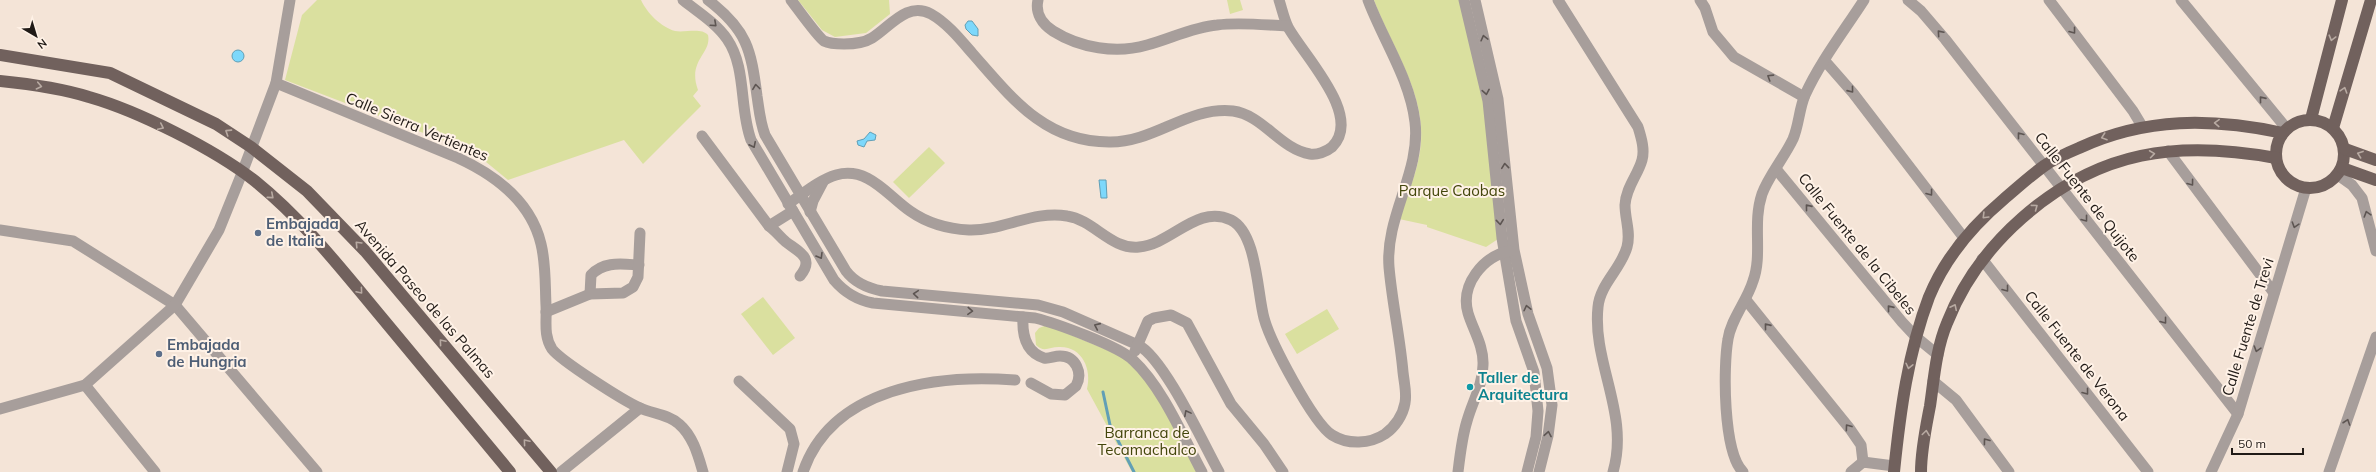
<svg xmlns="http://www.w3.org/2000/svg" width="2376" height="472" font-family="Mulish,sans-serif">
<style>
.green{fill:#dae09f}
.water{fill:#7dd8fb;stroke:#619fb6}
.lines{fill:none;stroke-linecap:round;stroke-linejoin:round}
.stream{stroke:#619fb6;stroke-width:3}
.minor{stroke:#a79e9b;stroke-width:11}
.major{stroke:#71615d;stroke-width:12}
.oneway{stroke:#5d5552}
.oneway2{stroke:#b8aaa2}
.service-dot{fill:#5c6f8a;stroke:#fff2e7;stroke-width:1.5}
.culture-dot{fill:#0f9aa8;stroke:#fff2e7;stroke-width:1.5}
.labels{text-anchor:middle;stroke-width:4;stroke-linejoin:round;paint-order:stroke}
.street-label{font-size:15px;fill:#201a16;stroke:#fff2e7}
.park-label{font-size:15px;fill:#43460b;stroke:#fff2e7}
.service-label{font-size:15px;font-weight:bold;fill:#4e5e75;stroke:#fff2e7;text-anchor:start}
.culture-label{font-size:15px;font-weight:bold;fill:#0d838f;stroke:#fff2e7;text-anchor:start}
</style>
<rect width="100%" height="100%" fill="#f4e4d7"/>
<g class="green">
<path d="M 317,0 L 641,0 C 647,13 661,27 675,31 C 685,33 701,27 708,35 C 712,54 687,60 698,90 L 693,96 L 701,106 L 643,164 L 624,140 L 508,180 L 480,157 L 447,142 L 285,80 L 302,15 Z"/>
<polygon points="798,0 889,0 890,14 866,33 835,37 822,30"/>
<polygon points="1227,0 1240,0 1243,10 1230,14"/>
<path d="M 1374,0 L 1460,0 L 1482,89 L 1498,239 L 1486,247 L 1427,227 L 1427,225 L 1399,219 C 1407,195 1419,169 1421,143 C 1425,92 1391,46 1374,0 Z"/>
<polygon points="929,147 945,163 909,198 893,182"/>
<polygon points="763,297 795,338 773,355 741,314"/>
<polygon points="1327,309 1339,329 1297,354 1285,334"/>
<path d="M 1047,325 L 1131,360 L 1156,395 L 1198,472 L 1132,472 L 1087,389 C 1092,369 1082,346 1059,347 C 1049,347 1044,353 1036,345 L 1035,333 L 1039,328 Z"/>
</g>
<g class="water">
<polygon points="968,21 972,21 978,29 978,36 972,35 966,29 965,25"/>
<circle cx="238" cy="56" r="6"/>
<polygon points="870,132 876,135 875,140 867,141 864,147 858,145 857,141 864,139"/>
<polygon points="1099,180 1106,180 1107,198 1101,198"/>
</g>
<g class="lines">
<polyline class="stream" points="1103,392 1110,425 1134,472"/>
<g class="minor">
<path d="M 683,0 C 698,12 716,23 727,39 C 747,68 739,108 751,140 L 834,280 C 845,293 857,300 873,303 L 1035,318 C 1055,323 1119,346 1133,360 C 1163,388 1183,437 1202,472"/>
<path d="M 708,0 C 747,30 751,49 757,96 C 759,109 760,122 765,135 L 846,271 C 855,283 867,288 882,291 L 1038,305 L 1063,312 L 1138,345 C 1164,358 1203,443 1219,472"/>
<path d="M 791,0 C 798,9 817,36 824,41 C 830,44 839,44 844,44 C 853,44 864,43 872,38 C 890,27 907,1 931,14 C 947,23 960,39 972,53 C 1011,97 1044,142 1109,142 C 1154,143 1188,106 1233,111 C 1263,115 1280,149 1310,154 C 1317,155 1326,152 1332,147 C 1364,116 1303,55 1288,27 C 1284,19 1282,9 1279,0"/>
<path d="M 1038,0 C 1035,13 1042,24 1053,31 C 1080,48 1116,54 1147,45 C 1170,39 1193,27 1217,25 C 1240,22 1264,25 1287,26"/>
<polyline points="1464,0 1488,101 1502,238 1516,321 1534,372 1538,411 1536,437 1527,472"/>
<polyline points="1475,0 1498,99 1514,250 1528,314 1547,368 1552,405 1548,436 1539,472"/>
<path d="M 1558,0 L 1638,127 C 1641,137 1645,149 1642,160 C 1638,175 1626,187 1625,205 C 1625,220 1631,232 1627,247 C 1621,269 1600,284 1598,307 C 1592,363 1630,414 1613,472"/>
<polyline points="1700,0 1705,8 1713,32 1734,57 1804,97"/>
<polyline points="1908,0 1921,11 1945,39 2238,414"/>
<polyline points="2049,0 2133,111 2142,126"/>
<polyline points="2181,0 2287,129"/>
<polyline points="1825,61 1853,93 1964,238"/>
<path d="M 276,83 L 458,158 C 495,175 531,202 541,244 C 546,264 545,285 546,305 C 547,320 543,335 552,349 C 561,361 624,401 640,408 C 653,414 668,414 679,424 C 693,436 698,455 703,472"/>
<polyline points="702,136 769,226 793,211"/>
<polyline points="2168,151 2274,293"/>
<polyline points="1776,169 1902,322 1916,337 1938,355"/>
<polyline points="2338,175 2352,185 2362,198 2376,251"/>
<path d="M 788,204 C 803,194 819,180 836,175 C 868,166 887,195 910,211 C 927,223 949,229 969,230 C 1002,231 1034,210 1067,216 C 1094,220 1111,250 1139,247 C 1172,244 1197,204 1231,220 C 1257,233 1257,292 1264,318 C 1270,341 1313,423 1332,435 C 1348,445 1370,444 1385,434 C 1395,427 1403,415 1405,403 C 1407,393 1404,382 1403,372 C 1400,337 1392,302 1389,267 C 1385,216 1421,172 1415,122 C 1410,79 1383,40 1368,0"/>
<polyline points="810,212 813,201 823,182"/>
<path d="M 769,226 C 776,231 780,237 786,242 C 799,252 815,258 800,276"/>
<polyline points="0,230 73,241 175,305 317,472"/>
<polyline points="1982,259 2148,472"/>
<path d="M 590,294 L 591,275 C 604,261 621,264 639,265"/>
<polyline points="1746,300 1850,429 1861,445 1863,462"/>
<polyline points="546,312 590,294 623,293 633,287 638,277 640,233"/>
<path d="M 1023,317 C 1022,334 1025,352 1044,358 C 1049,359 1054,356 1060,356 C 1076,356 1083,373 1076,386 L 1065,395 L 1051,394 L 1031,383"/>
<polyline points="1135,351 1148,321 1154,318 1171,315 1187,323 1231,404 1264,444 1283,472"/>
<polyline points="739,381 790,429 794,444 787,472"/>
<polyline points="1933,381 1956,400 2009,472"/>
<polyline points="85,385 155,472"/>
<polyline points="0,409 85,385 175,305 219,230 242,173 276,83 290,0"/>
<polyline points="561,472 640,408"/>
<path d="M 803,472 C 832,387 938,374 1015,380"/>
<path d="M 1458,472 C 1460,455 1462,437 1467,421 C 1472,402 1483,385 1483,365 C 1484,346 1473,330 1468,313 C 1460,285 1483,256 1510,251"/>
<path d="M 1743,472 C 1723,452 1723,367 1728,339 C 1731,319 1747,301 1753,281 C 1763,254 1752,224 1762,194 C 1769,175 1784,158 1793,139 C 1799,125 1799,109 1805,95 C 1820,62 1844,31 1864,0"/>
<polyline points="1851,472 1863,462 1894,466"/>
<polyline points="2211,472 2238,414 2306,188"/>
<polyline points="2329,472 2376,337"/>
</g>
<g class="major">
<polyline points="0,55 110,73 216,124 251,147 307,191 365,251 551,472"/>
<path d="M 0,81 C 30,84 60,88 89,97 C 138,111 214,149 255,181 C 302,219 339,266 378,313 C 422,366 466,419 510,472"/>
<polyline points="2311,119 2342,0"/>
<circle cx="2310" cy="154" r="34"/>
<polyline points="2333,128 2371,0"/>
<polyline points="2345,149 2376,160"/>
<polyline points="2342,168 2376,180"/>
<path d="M 1894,472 C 1900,413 1908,352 1929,297 C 1945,258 1972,226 2004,199 C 2017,188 2030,176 2044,166 C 2054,159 2067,153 2079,148 C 2146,117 2212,118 2283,133"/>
<path d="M 1921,472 C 1921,450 1926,427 1930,406 C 1934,379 1936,349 1947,323 C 1963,282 1989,247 2022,218 C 2099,150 2178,140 2276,158"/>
</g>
</g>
<defs><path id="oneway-chevron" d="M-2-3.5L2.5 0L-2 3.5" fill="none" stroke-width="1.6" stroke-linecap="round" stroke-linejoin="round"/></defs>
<g class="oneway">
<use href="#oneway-chevron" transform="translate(714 24) rotate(42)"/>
<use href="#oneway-chevron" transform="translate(2073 31) rotate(52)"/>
<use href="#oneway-chevron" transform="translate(1940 33) rotate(-131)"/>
<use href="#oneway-chevron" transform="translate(1484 38) rotate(-104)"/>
<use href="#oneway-chevron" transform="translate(1770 77) rotate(-148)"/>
<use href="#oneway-chevron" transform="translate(756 87) rotate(-97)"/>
<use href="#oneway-chevron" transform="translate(1851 90) rotate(51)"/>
<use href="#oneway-chevron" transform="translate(1486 92) rotate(80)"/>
<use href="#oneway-chevron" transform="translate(2262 99) rotate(-129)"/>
<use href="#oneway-chevron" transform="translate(2020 135) rotate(-128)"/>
<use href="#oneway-chevron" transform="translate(753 145) rotate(64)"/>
<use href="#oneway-chevron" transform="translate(1505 166) rotate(-96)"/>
<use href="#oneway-chevron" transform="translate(2191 183) rotate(53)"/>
<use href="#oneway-chevron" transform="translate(1930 193) rotate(53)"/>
<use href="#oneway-chevron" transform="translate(1808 207) rotate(-129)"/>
<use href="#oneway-chevron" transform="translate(2367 214) rotate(-107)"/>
<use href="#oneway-chevron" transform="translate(2085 219) rotate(52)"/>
<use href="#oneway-chevron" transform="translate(1500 222) rotate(84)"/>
<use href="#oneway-chevron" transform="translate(2295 225) rotate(107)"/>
<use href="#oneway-chevron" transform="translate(820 256) rotate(59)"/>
<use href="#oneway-chevron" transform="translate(2006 289) rotate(52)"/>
<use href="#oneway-chevron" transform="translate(916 294) rotate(-175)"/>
<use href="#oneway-chevron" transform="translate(1527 308) rotate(-103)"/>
<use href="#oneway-chevron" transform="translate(1890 308) rotate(-129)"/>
<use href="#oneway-chevron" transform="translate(970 311) rotate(3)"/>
<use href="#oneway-chevron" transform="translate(2164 321) rotate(52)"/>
<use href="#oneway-chevron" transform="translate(1097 326) rotate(-156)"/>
<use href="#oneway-chevron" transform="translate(1767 326) rotate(-129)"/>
<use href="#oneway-chevron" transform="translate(2257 349) rotate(107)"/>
<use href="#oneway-chevron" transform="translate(2086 392) rotate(52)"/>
<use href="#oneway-chevron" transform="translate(1187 413) rotate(-118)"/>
<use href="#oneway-chevron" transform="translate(2347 422) rotate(-71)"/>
<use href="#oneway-chevron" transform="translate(1848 427) rotate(-126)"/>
<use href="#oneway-chevron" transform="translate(1548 434) rotate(-80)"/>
<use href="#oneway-chevron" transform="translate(1986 441) rotate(-127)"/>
</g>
<g class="oneway2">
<use href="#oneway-chevron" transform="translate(2332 38) rotate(105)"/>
<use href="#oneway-chevron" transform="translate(39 86) rotate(12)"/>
<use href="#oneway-chevron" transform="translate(2344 90) rotate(-73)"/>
<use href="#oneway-chevron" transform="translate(2217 123) rotate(-178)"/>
<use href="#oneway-chevron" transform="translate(161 127) rotate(25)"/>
<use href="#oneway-chevron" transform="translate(228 132) rotate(-147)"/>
<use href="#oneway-chevron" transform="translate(2104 137) rotate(161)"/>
<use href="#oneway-chevron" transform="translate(2152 154) rotate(-8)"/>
<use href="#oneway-chevron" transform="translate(2360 154) rotate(-160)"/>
<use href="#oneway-chevron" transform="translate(271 196) rotate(41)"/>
<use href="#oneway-chevron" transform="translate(2035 207) rotate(-37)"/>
<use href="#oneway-chevron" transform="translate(1985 216) rotate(135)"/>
<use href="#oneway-chevron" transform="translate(358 244) rotate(-134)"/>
<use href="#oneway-chevron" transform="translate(360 291) rotate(50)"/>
<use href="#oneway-chevron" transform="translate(1954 307) rotate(-64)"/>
<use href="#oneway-chevron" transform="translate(442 342) rotate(-130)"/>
<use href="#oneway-chevron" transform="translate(1909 366) rotate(103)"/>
<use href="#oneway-chevron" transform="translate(1926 433) rotate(-82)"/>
<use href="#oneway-chevron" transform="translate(526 442) rotate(-130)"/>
</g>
<g class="service-dot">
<circle cx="258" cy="233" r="4"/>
<circle cx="159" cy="354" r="4"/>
</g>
<circle class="culture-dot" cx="1470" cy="387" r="4"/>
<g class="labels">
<g class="street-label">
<text transform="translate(417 127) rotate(23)" y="5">Calle Sierra Vertientes</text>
<text transform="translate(2087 197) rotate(52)" y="5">Calle Fuente de Quijote</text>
<text transform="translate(1857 244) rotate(51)" y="5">Calle Fuente de la Cibeles</text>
<text transform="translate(425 299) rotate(49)" y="5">Avenida Paseo de las Palmas</text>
<text transform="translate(2248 327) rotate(-73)" y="5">Calle Fuente de Trevi</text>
<text transform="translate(2077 356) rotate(52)" y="5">Calle Fuente de Verona</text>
</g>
<g class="park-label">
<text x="1452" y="196">Parque Caobas</text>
<text x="1147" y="438">Barranca de<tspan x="1147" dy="17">Tecamachalco</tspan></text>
</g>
<g class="service-label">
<text x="266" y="229">Embajada<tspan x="266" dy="17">de Italia</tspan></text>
<text x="167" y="350">Embajada<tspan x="167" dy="17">de Hungria</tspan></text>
</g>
<g class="culture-label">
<text x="1478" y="383">Taller de<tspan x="1478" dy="17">Arquitectura</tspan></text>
</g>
</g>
<g transform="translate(36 36) rotate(142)" stroke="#fff2e7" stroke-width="3" paint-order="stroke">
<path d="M0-3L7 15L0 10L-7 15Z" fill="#201a16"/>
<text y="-6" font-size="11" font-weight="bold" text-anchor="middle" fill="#201a16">N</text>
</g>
<path d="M2232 448v6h71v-6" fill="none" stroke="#201a16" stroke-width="2"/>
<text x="2238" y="448" font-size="12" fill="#201a16" stroke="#fff2e7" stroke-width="3" paint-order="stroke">50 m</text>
</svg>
